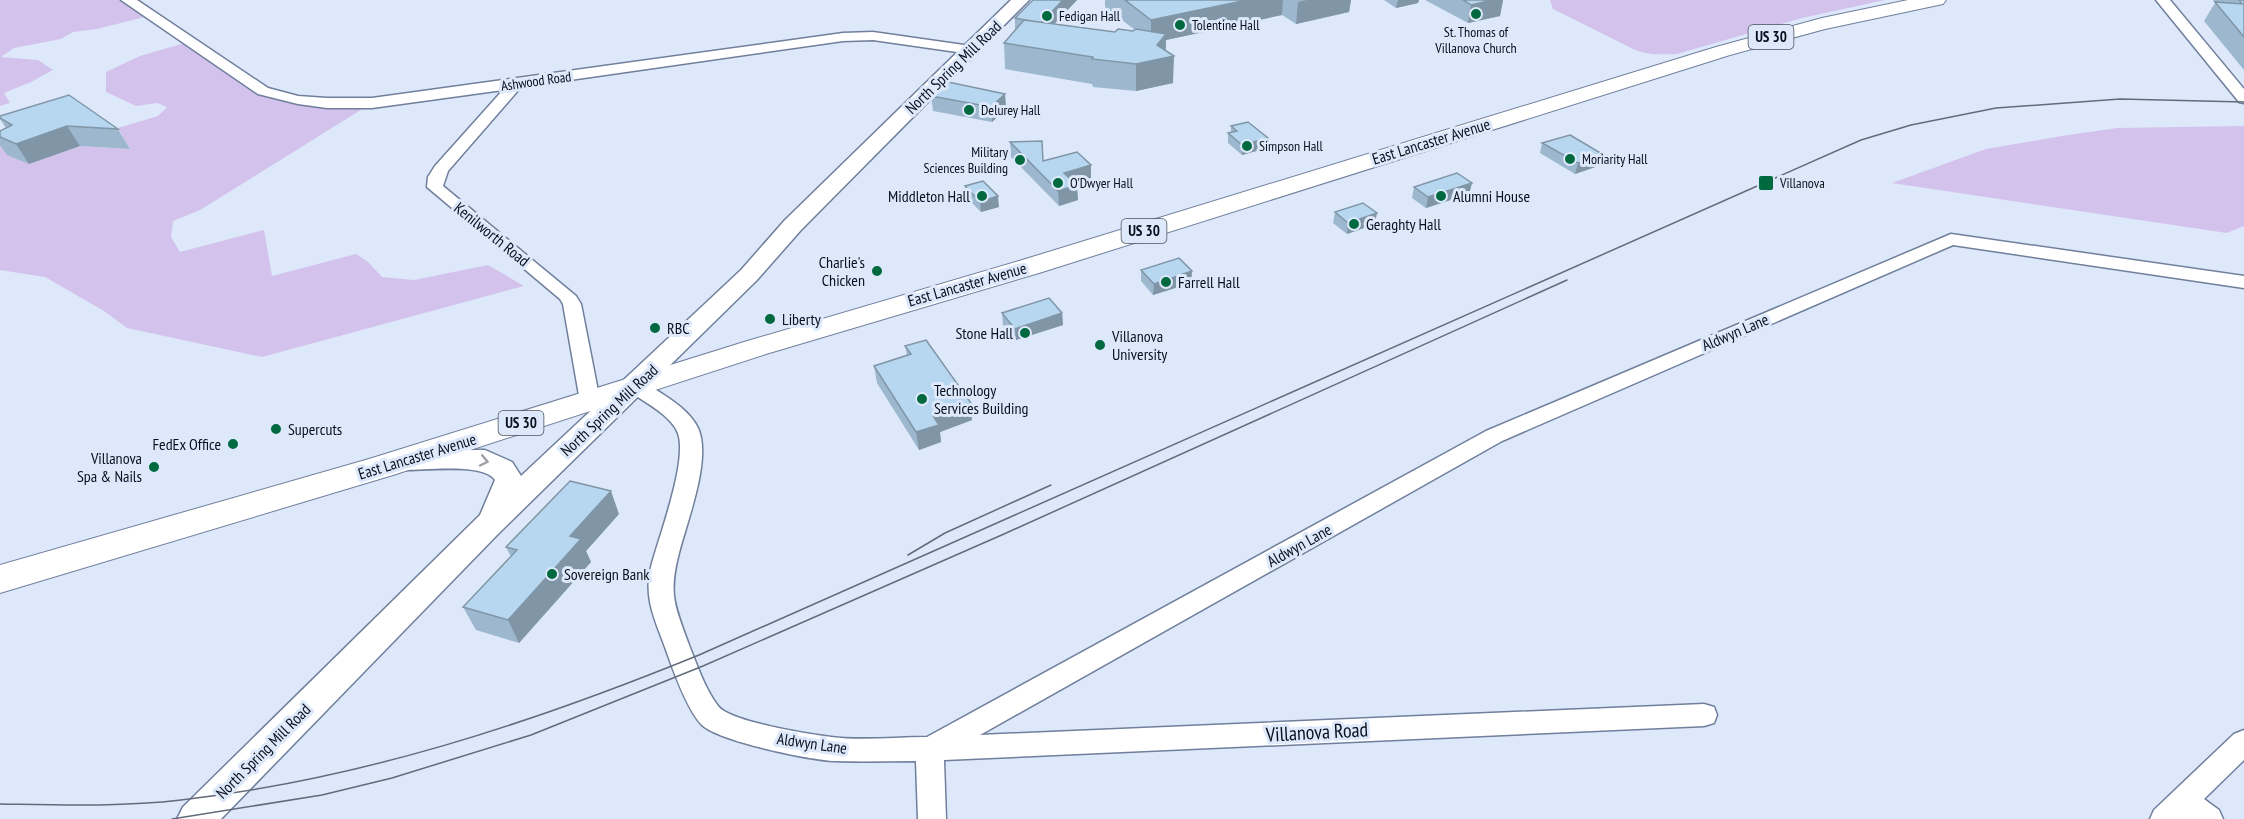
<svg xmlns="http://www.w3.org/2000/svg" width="2244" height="819" font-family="'PT Sans Narrow',sans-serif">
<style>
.green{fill:#d3c2ec}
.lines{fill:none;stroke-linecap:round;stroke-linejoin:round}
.minor-casing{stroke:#6f7f9c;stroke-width:3}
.major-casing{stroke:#6f7f9c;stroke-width:3}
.highway-casing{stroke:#6f7f9c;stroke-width:2}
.minor{fill:#fff;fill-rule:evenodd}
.major{fill:#fff;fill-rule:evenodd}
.highway{fill:#fff;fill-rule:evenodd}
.tram{stroke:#636b79;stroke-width:1.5}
.wall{fill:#9db8ce}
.shaded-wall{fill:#8096a7}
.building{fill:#b7d6ef;stroke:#8096a7;stroke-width:1.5}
.oneway{stroke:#9d9fa4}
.poi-dot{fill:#00693f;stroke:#dde8fb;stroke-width:2}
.labels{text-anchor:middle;stroke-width:6;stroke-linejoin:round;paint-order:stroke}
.far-poi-label{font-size:14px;fill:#0a101b;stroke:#dde8fb;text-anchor:start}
.far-street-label{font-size:14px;fill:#0a101b;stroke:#dde8fb}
.shield{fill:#dde8fb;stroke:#49515e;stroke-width:1.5}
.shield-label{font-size:15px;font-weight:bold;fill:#0a101b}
.street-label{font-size:16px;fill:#0a101b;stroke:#dde8fb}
.poi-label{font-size:16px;fill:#0a101b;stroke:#dde8fb;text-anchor:start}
.near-street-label{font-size:20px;fill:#0a101b;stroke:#dde8fb}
</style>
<rect width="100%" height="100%" fill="#dde8fb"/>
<g class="green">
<polygon points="0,0 128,0 149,16 97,29 73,32 61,39 14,48 1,57 38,60 53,70 31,82 4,93 10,103 0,106"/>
<path d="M 1550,0 L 1885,0 L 1802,18 L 1677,54 C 1662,54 1648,56 1633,49 L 1553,9 Z"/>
<polygon points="188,42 263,91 298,100 372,103 200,210 173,221 171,237 180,252 264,230 272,276 356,254 367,261 382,277 414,280 488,265 524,286 262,357 127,328 104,311 45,277 0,270 0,130 25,145 29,164 80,146 130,149 118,128 158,116 167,107 157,103 136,106 106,92 106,72 140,56"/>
<polygon points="2244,126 2244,226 2227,233 1892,183 1986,149 2062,136 2117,128"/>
</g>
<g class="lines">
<g class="minor-casing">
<g id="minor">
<polygon points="121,0 137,0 268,88 298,96 327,98 372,98 843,33 873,32 971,46 978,50 971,54 873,40 843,41 521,87 448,171 443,186 576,296 581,304 600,401 597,406 590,408 583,406 580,401 563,304 560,299 427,187 428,177 435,166 503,90 372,108 327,108 298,104 258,94"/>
<polygon points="2156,0 2170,0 2244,89 2244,103 2239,102"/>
<path d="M 1951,234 L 2244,276 L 2244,288 L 1953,245 L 1502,441 L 980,735 L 1704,704 L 1714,707 L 1717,715 L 1714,723 L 1704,726 L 944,760 L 946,819 L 918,819 L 916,761 C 889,761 862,762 835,761 C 810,760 716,741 701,724 C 687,709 673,670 666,650 C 656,622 643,598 651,567 C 658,539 690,456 677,431 C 669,414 644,402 629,391 L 626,386 L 629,381 L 636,379 L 643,381 C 661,394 688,407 698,428 C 712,459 687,521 679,553 C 668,595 675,606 689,645 C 697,665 705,689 718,706 C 730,722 809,734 831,737 C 862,741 895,737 927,737 L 1486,431 Z"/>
<polygon points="2244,730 2244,760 2204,799 2219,810 2223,819 2150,819 2154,810 2234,734"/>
</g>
</g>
<g class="major-casing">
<path id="major" d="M 1011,0 L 1029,0 L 801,230 L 757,280 L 498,534 L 221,819 L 177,819 L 183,807 L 480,515 L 495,480 C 484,463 426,470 406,470 L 396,467 L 392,460 L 396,453 L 406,450 L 485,450 L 512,462 L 521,476 L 741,270 L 785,220 Z"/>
</g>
<g class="highway-casing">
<polygon id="highway" points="1908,0 1946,0 1943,4 1825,29 1730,55 1039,273 766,354 393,475 0,593 0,565 369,459 744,342 1019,261 1716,47 1822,18"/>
</g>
<use href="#minor" class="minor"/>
<use href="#major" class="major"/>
<use href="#highway" class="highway"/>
<g class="tram">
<polyline points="908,555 945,533 1051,485"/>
<path d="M 0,804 C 60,805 121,807 181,800 C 362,779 532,723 699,655 L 1861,140 L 1911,125 L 1996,108 L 2120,99 L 2244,102"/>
<polyline points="172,819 322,795 392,778 531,735 703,666 1004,534 1567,280"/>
</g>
</g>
<g class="wall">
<polygon points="1033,0 1077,0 1054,24 1115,32 1133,31 1135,30 1105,7 1105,0 1351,0 1349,12 1296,24 1282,15 1166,40 1166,51 1173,83 1136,91 1093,87 1092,84 1005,69 1004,43 1015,30 1015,18"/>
<polygon points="1384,0 1419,0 1418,3 1396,8"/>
<polygon points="1425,0 1503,0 1500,16 1468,23"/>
<polygon points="2213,0 2244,0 2244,70 2204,21 2215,3"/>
<polygon points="1005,94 1006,109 992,122 933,111 931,96"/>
<polygon points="0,116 118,129 130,149 80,146 29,164 7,155 0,145 0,131 6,128 0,119"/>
<polygon points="1231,126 1268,138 1267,148 1242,155 1228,143 1228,133 1231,132"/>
<polygon points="1010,142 1043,161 1091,165 1091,180 1076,184 1078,200 1059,206 1011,157"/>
<polygon points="1542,143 1601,165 1575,174 1540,153"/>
<polygon points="1472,183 1469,194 1426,208 1412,198 1414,187"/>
<polygon points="965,186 999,207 981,212 966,197"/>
<polygon points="1335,212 1375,224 1347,234 1333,223"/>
<polygon points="1141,270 1192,271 1191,283 1153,295 1141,281"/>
<polygon points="1002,313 1062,313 1063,325 1016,340 1003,325"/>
<polygon points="905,346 972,420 940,432 941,442 919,450 877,383 874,366 907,355"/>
<polygon points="619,514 586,551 591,562 519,643 476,630 463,607 511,557 506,547"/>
</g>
<g class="shaded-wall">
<polygon points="1063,0 1077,0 1042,37 1041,23"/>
<polygon points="1247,0 1283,0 1282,15 1166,40 1165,58 1174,56 1173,83 1136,91 1136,64 1151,43 1151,20"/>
<polygon points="1307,0 1351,0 1349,12 1296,24 1298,2"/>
<polygon points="1398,0 1419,0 1418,3 1396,8"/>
<polygon points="1492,0 1503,0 1500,16 1468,23 1471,5"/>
<polygon points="1005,94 1006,109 992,122 991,107"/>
<polygon points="67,126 80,146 29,164 16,144"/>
<polygon points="1268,138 1267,148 1242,155 1242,145"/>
<polygon points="1604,155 1601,165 1575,174 1578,163"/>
<polygon points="1091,165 1091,180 1065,187 1064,173"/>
<polygon points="1472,183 1469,194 1426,208 1428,197"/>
<polygon points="1077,185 1078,200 1059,206 1058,191"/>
<polygon points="998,196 999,207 981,212 980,202"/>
<polygon points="1377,213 1375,224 1347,234 1348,223"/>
<polygon points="1192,271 1191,283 1153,295 1154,284"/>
<polygon points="1062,313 1063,325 1016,340 1015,329"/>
<polygon points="971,403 972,420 940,432 941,442 919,450 916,432 933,416"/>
<polygon points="611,491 619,514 586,551 591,562 519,643 508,620 570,536"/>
</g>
<g class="building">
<polygon points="1033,0 1063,0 1041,23 1015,18"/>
<polygon points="1125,0 1247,0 1151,20"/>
<polygon points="1463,0 1492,0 1471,5"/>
<polygon points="2239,0 2244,0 2244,37 2215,2 2242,4"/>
<polygon points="1024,20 1115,32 1118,29 1133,31 1136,29 1166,34 1157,45 1174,56 1136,64 1092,59 1093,57 1004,43"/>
<polygon points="948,82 1005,94 991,107 931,96"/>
<polygon points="69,95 118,129 67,126 16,144 0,137 0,131 12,125 0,118 0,116"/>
<polygon points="1248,122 1268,138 1242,145 1228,133 1237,131 1231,126"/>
<polygon points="1570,135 1604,155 1578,163 1542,143"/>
<polygon points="1042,141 1043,161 1077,152 1091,165 1064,173 1077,185 1058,191 1010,142"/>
<polygon points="1457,173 1472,183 1428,197 1414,187"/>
<polygon points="983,181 998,196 980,202 965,186"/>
<polygon points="1363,203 1377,213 1348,223 1335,212"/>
<polygon points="1179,258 1192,271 1154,284 1141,270"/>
<polygon points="1049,298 1062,313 1015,329 1002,313"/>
<polygon points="926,340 971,403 933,416 939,425 916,432 874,366 911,354 905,346"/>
<polygon points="570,481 611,491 570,536 581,539 508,620 463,607 517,550 506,547"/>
</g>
<defs><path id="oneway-chevron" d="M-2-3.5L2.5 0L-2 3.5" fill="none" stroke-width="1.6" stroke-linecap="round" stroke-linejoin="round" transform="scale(1.5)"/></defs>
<use class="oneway" href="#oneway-chevron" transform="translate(484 461) rotate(12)"/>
<g class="poi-dot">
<circle cx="1476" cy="14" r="6"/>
<circle cx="1047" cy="16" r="6"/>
<circle cx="1180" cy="25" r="6"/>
<circle cx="969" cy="110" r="6"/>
<circle cx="1247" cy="146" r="6"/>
<circle cx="1570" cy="159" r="6"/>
<circle cx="1020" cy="160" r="6"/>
<circle cx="1058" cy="183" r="6"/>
<rect x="1758" y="175" width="16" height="16" rx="3"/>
<circle cx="982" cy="196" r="6"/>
<circle cx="1441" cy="196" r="6"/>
<circle cx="1354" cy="224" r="6"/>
<circle cx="877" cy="271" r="6"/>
<circle cx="1166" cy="282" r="6"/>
<circle cx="770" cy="319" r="6"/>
<circle cx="655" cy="328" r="6"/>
<circle cx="1025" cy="333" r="6"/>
<circle cx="1100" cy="345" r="6"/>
<circle cx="922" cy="399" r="6"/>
<circle cx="276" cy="429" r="6"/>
<circle cx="233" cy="444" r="6"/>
<circle cx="154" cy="467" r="6"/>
<circle cx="552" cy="574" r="6"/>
</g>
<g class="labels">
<g class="far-poi-label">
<text x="1059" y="21">Fedigan Hall</text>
<text x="1192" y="30">Tolentine Hall</text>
<text x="1476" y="37" text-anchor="middle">St. Thomas of<tspan x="1476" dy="16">Villanova Church</tspan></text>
<text x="981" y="115">Delurey Hall</text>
<text x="1259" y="151">Simpson Hall</text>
<text x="1008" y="157" text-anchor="end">Military<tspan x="1008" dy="16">Sciences Building</tspan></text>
<text x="1582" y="164">Moriarity Hall</text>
<text x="1070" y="188">O'Dwyer Hall</text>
<text x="1780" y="188">Villanova</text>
</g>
<g class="far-street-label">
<text transform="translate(536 81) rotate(-8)" y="5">Ashwood Road</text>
</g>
<g class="shield">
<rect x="1748.5" y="25" width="45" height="24" rx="4.5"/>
<rect x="1121.5" y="219" width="45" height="24" rx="4.5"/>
<rect x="498.5" y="411" width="45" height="24" rx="4.5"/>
</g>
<g class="shield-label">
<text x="1771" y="42">US 30</text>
<text x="1144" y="236">US 30</text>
<text x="521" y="428">US 30</text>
</g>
<g class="street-label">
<text transform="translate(953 67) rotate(-44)" y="6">North Spring Mill Road</text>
<text transform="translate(1431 141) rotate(-17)" y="6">East Lancaster Avenue</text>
<text transform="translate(492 234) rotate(39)" y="6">Kenilworth Road</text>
<text transform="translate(967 284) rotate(-16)" y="6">East Lancaster Avenue</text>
<text transform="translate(1735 332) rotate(-23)" y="6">Aldwyn Lane</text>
<text transform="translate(609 410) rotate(-43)" y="6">North Spring Mill Road</text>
<text transform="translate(417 456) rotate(-17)" y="6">East Lancaster Avenue</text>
<text transform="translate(1299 545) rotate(-29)" y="6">Aldwyn Lane</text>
<text transform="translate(812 743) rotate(8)" y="6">Aldwyn Lane</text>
<text transform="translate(263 751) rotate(-45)" y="6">North Spring Mill Road</text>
</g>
<g class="poi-label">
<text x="970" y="202" text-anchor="end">Middleton Hall</text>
<text x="1453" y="202">Alumni House</text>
<text x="1366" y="230">Geraghty Hall</text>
<text x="865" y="268" text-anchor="end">Charlie's<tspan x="865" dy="18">Chicken</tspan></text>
<text x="1178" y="288">Farrell Hall</text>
<text x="782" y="325">Liberty</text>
<text x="667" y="334">RBC</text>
<text x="1013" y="339" text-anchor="end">Stone Hall</text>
<text x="1112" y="342">Villanova<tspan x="1112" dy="18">University</tspan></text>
<text x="934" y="396">Technology<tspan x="934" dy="18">Services Building</tspan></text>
<text x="288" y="435">Supercuts</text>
<text x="221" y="450" text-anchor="end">FedEx Office</text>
<text x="142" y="464" text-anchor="end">Villanova<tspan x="142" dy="18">Spa &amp; Nails</tspan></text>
<text x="564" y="580">Sovereign Bank</text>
</g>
<g class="near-street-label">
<text transform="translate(1317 732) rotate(-3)" y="7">Villanova Road</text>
</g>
</g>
</svg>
